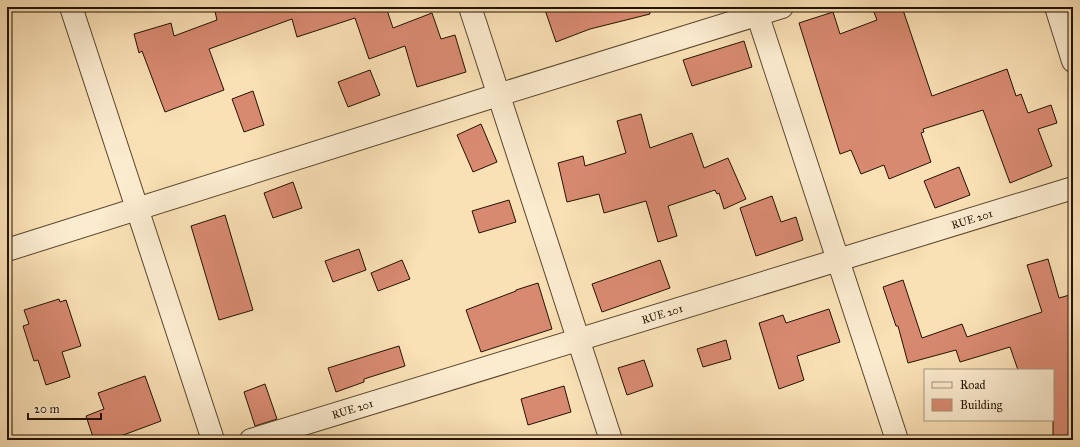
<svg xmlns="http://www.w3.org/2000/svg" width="1080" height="447" font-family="'IM FELL Great Primer',serif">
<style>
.building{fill:#d88a71;stroke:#241200}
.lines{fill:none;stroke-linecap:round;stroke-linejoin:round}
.minor-casing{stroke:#59462d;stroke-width:24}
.minor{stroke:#fbebcf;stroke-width:22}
.labels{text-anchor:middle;stroke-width:3;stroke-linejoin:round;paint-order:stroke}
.street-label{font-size:11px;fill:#241200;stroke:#fbebcf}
</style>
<rect width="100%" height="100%" fill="#f9e0b5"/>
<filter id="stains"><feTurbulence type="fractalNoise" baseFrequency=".005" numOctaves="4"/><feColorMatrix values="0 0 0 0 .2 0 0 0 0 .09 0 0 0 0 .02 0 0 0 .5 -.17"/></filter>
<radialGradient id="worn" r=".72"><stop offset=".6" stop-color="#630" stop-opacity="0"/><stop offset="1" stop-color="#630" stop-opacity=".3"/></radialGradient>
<g class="building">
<polygon points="214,7 386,7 393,28 432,13 441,39 455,35 466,72 417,87 405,46 369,59 355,18 297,37 292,19 209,49 224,90 165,112 142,51 139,53 134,34 171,23 174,36 217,20"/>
<polygon points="544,7 649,7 650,14 590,29 556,42"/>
<polygon points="872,7 902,7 932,96 1007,69 1016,96 1021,94 1028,113 1051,105 1057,123 1038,129 1052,166 1010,183 983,110 923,129 924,132 921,133 931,162 889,179 884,165 861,174 851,150 840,154 799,23 833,12 840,34 877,20"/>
<polygon points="744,41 752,67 692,86 683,60"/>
<polygon points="370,70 380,95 348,107 338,82"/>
<polygon points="253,91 264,125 244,132 232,99"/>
<polygon points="641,114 650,148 692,133 704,168 728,158 746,199 724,209 719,193 717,194 715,190 668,206 677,236 658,242 646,201 604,213 599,194 567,202 558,163 583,156 585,166 626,153 617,121"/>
<polygon points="481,124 497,162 473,172 457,135"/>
<polygon points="959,167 970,195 935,208 924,181"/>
<polygon points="293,182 302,208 273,218 264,193"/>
<polygon points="772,196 781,222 796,217 803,240 756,256 740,208"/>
<polygon points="509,200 516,222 479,233 472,211"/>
<polygon points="225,215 253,310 219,320 191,226"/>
<polygon points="359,249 366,270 333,282 325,261"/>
<polygon points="1048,259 1059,298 1073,294 1073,440 1053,440 1053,370 1018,370 1010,347 960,362 956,350 908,363 898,326 896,326 883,287 903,280 922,338 962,324 967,337 1042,312 1027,265"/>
<polygon points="402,260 410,279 378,291 371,273"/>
<polygon points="660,260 670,288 602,312 592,284"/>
<polygon points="538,283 552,329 481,352 466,310 516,291 516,290"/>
<polygon points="59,299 60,302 66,300 81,346 62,352 70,377 46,385 38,360 34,361 23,326 29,324 24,310"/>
<polygon points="829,309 840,342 797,356 804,380 779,389 759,323 783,315 786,323"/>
<polygon points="726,340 731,359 703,367 697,349"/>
<polygon points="399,346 405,366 364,379 364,382 336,392 328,368"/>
<polygon points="644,360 653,386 627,395 618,368"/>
<polygon points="145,376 161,421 110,440 94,440 86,416 104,409 98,393"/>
<polygon points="265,384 277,419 255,426 244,392"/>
<polygon points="564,386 571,412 528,425 521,399"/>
</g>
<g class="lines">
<g class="minor-casing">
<g id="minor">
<polyline points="71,7 213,440"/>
<polyline points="470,7 611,440"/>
<polyline points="755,7 897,440"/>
<polyline points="1056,7 1073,61"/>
<polyline points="7,250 498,95 782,7"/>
<path id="s1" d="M 251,440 L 1073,188"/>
</g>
</g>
<use href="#minor" class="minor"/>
</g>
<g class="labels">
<g class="street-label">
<text dy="4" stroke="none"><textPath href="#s1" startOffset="754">RUE 201</textPath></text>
<text dy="4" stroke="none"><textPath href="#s1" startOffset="430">RUE 201</textPath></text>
<text dy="4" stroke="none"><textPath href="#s1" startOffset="106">RUE 201</textPath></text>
</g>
</g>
<rect width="1080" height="447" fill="none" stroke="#f9e0b5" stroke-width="24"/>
<rect x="8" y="8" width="1064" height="431" fill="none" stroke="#241200" stroke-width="2"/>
<rect x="12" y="12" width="1056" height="423" fill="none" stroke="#241200"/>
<rect x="924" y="369" width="130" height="52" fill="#fbebcf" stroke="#a5947c"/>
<rect x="932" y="382" width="20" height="6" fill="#fbebcf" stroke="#a5947c"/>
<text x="960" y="389" font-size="12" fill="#241200">Road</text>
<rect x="932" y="399" width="20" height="12" fill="#d88a71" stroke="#a5947c"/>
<text x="960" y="409" font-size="12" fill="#241200">Building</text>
<path d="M28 413v6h73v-6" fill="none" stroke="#241200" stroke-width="2"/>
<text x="34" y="413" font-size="12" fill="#241200" stroke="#fbebcf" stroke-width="3" paint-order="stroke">20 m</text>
<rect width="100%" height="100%" filter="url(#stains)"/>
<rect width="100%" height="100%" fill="url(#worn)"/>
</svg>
